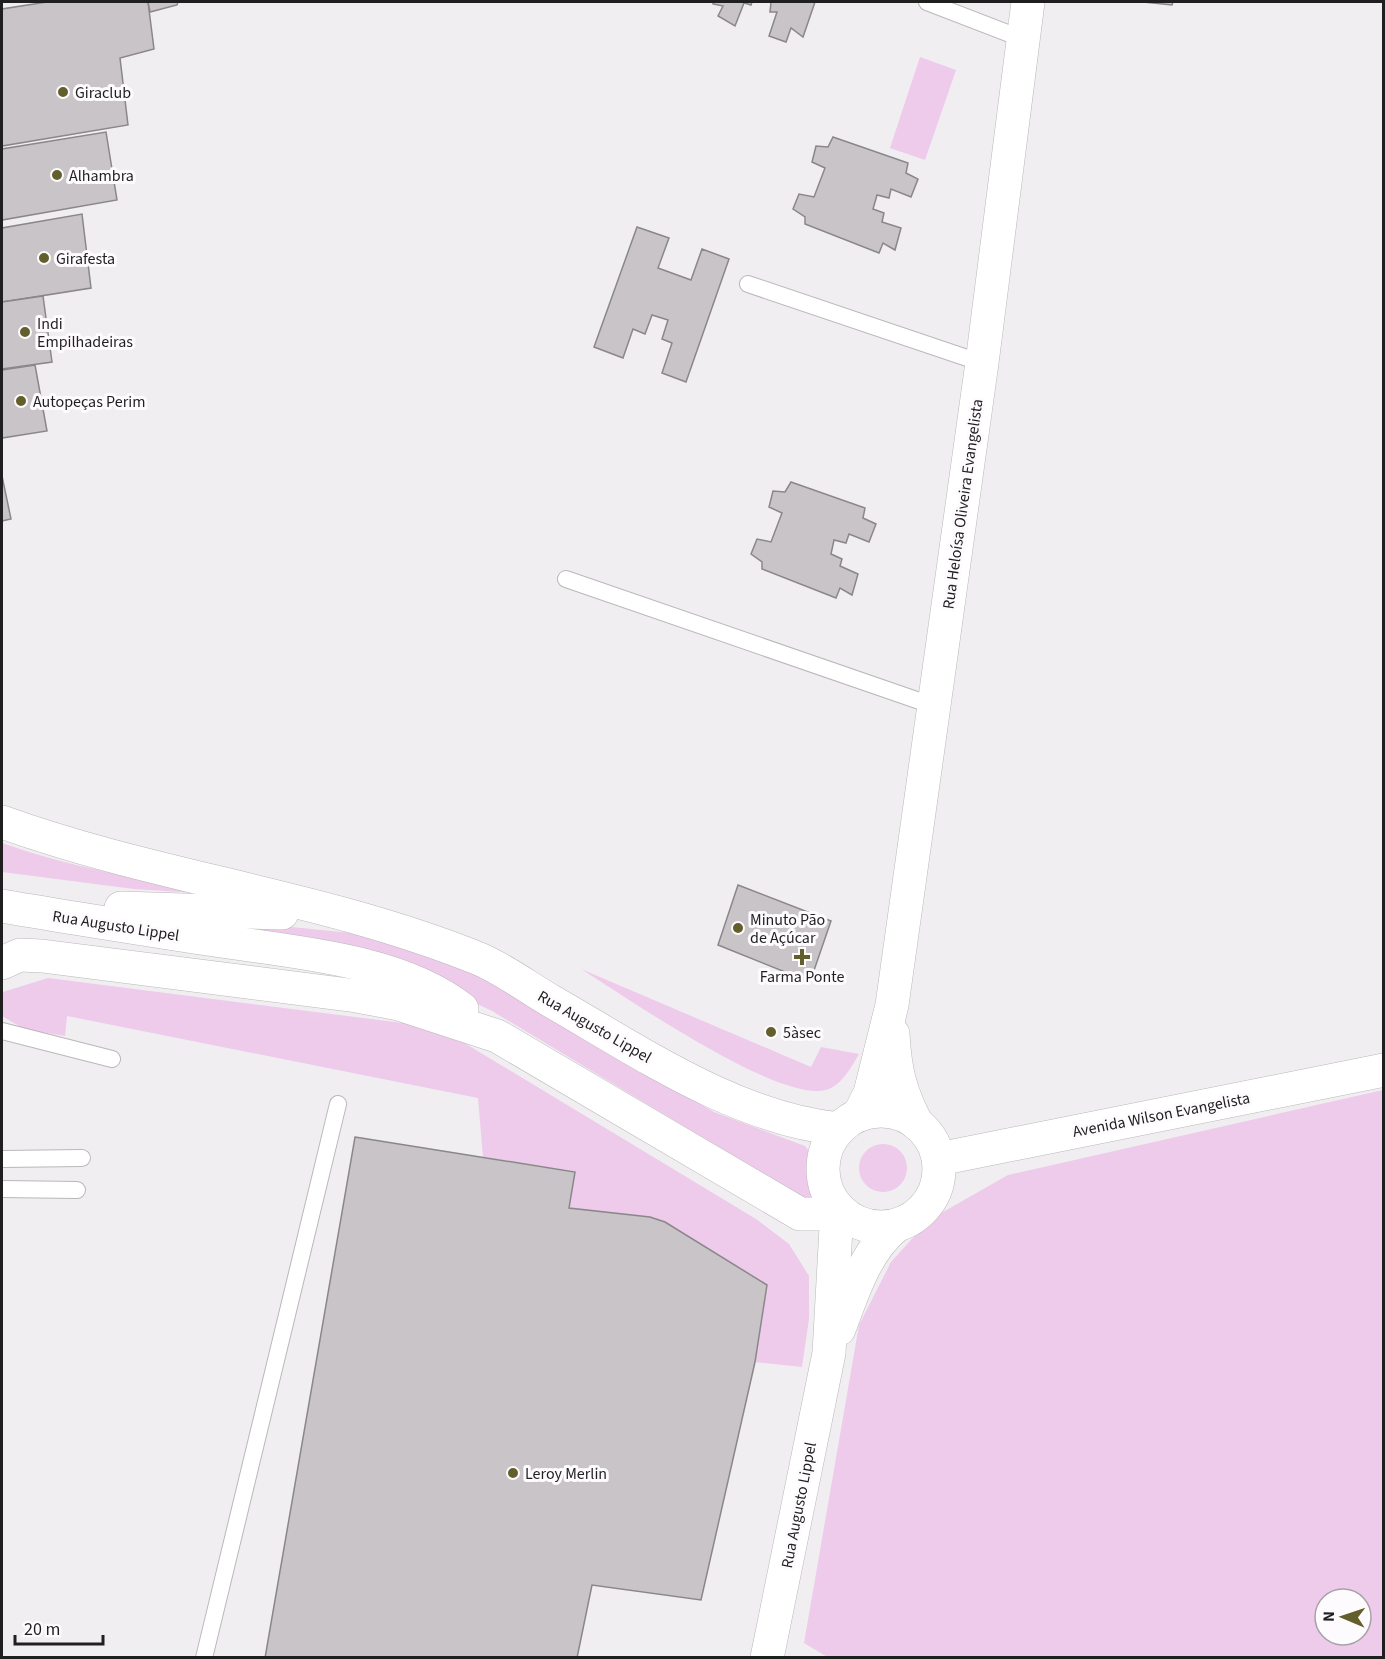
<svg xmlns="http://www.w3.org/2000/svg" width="1385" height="1659" font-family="'Source Sans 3',sans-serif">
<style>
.green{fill:#eecaeb;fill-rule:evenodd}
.building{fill:#c8c4c7;stroke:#8a878a;stroke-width:1.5}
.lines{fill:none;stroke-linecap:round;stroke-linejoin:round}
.lane-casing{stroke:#bab7ba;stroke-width:18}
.street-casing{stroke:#bab7ba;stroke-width:34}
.secondary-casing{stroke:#bab7ba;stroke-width:34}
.lane{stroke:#fff;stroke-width:16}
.street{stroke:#fff;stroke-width:33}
.secondary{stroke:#fff;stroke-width:33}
.poi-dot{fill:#635f2c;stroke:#fefbfe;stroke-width:2}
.labels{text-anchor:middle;stroke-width:6;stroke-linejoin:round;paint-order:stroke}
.poi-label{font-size:16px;fill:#201f20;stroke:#fefbfe;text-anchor:start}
.street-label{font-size:16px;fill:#201f20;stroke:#fefbfe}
</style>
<rect width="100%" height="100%" fill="#f1eef1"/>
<g class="green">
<polygon points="920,57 956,70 925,160 890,148"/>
<path d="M 2,843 C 69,867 142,879 213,894 L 134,889 L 2,872 Z"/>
<polygon points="213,919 381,936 479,974 714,1112 805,1146 808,1150 807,1171 812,1187 811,1198 803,1198 492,1011 393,963 215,930"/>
<path d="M 581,969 L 811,1067 L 821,1047 L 859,1054 C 852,1066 843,1083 829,1089 C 783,1107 625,996 581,969 Z"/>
<polygon points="48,978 426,1026 461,1041 756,1219 789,1244 809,1276 809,1319 802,1367 755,1362 766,1284 665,1222 650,1217 569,1208 575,1172 483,1157 478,1098 67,1016 65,1036 24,1029 2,1016 3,992"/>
<path d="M 1383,1090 L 1383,1657 L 829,1658 L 804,1643 L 859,1325 L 891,1262 L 929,1220 L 1008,1175 ZM 1325,1599 L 1361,1599 L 1361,1635 L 1325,1635 Z"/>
<circle cx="883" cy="1168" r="24"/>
</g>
<g class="building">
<polygon points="47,2 148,2 154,49 120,58 128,125 2,146 2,9"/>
<polygon points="148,2 178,2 177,5 150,12"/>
<polygon points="713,2 752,2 751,5 744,3 735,26 718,16 723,6 713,4"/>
<polygon points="771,2 815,2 803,37 791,28 786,42 769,36 777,12 770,12"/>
<polygon points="1143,2 1173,2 1172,5"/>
<polygon points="106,132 117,200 2,220 2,149"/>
<polygon points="833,137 908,163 906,173 918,179 911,197 891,189 889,198 877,195 873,209 884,213 882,222 901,228 895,250 883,243 879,253 805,224 805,217 793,209 799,194 814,197 825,168 812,162 816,146 828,147"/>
<polygon points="82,214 91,288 2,302 2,228"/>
<polygon points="637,227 669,238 658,268 691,280 702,249 729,259 686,382 662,373 672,343 662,339 668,320 652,315 645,334 633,329 623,358 594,347"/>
<polygon points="43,296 52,362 2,369 2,302"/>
<polygon points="35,365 47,431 2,438 2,370"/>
<polygon points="2,476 11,519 2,521"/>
<polygon points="791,482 865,508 863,518 876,524 869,542 849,534 846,543 834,540 831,554 842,559 840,566 858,574 852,595 840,588 836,598 762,569 762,562 751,554 757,539 771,542 782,513 769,507 773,491 785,492"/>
<polygon points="738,885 831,921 810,982 718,945"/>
<polygon points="355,1137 575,1172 569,1208 650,1217 665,1222 767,1285 755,1362 701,1600 592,1585 577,1658 265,1658"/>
</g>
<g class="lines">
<g class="lane-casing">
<g id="lane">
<polyline points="927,2 1023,39"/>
<polyline points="748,284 982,363"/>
<polyline points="566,579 934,706"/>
<polyline points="2,1031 112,1059"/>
<polyline points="2,1159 82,1158"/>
<polyline points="2,1189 77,1190"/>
<polyline points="204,1658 338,1104"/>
</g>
</g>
<g class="street-casing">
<g id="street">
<path d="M 893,1034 C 895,1070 900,1092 917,1124"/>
<polyline points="859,1115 870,1093 892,1005 982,363 1028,2"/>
<path d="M 839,1329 C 853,1293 865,1251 896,1226"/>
<polyline points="767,1658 829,1353 837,1210"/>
</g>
</g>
<g class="secondary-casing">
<g id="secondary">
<path d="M 2,822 C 157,878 323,896 477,958 C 502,968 527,987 551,1001 C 640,1052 735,1118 839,1129"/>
<path d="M 2,906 C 72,918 143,929 214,940 C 291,952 399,959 462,1009"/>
<polyline points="121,908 282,913"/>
<polyline points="2,963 20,955 42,956 357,996 399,1004 497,1036 800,1214 817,1214 837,1210"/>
<circle cx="881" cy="1169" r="58"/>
<polyline points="939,1159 1384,1070"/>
</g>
</g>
<use href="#lane" class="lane"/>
<use href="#street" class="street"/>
<use href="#secondary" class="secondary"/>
</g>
<g class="poi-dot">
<circle cx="63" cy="92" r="6"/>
<circle cx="57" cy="175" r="6"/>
<circle cx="44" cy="258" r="6"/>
<circle cx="25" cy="332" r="6"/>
<circle cx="21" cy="401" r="6"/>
<circle cx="738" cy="928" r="6"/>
<path d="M799 948h6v6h6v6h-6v6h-6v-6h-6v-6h6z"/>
<circle cx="771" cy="1032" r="6"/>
<circle cx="513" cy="1473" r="6"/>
</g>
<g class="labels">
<g class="poi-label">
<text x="75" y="98">Giraclub</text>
<text x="69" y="181">Alhambra</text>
<text x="56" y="264">Girafesta</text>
<text x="37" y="329">Indi<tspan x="37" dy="18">Empilhadeiras</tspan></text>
<text x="33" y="407">Autopeças Perim</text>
<text x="750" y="925">Minuto Pão<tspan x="750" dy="18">de Açúcar</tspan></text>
<text x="802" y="982" text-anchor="middle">Farma Ponte</text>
<text x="783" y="1038">5àsec</text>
<text x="525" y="1479">Leroy Merlin</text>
</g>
<g class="street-label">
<text transform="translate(962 504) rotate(-82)" y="6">Rua Heloísa Oliveira Evangelista</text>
<text transform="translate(116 925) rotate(9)" y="6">Rua Augusto Lippel</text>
<text transform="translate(595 1026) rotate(30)" y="6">Rua Augusto Lippel</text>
<text transform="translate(1161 1114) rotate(-11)" y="6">Avenida Wilson Evangelista</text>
<text transform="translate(798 1505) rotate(-79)" y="6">Rua Augusto Lippel</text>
</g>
</g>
<rect width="1385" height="1659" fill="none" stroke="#201f20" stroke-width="6"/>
<g transform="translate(1343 1617) rotate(272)"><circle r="28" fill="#fefbfe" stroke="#a5a3a5" stroke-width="1.5"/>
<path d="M0-4.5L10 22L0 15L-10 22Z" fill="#635f2c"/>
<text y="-9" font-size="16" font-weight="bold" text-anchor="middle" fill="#201f20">N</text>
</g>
<path d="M15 1635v9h88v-9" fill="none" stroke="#201f20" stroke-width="3"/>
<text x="24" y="1635" font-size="18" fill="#201f20" stroke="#fefbfe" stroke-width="4.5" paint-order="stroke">20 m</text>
</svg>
